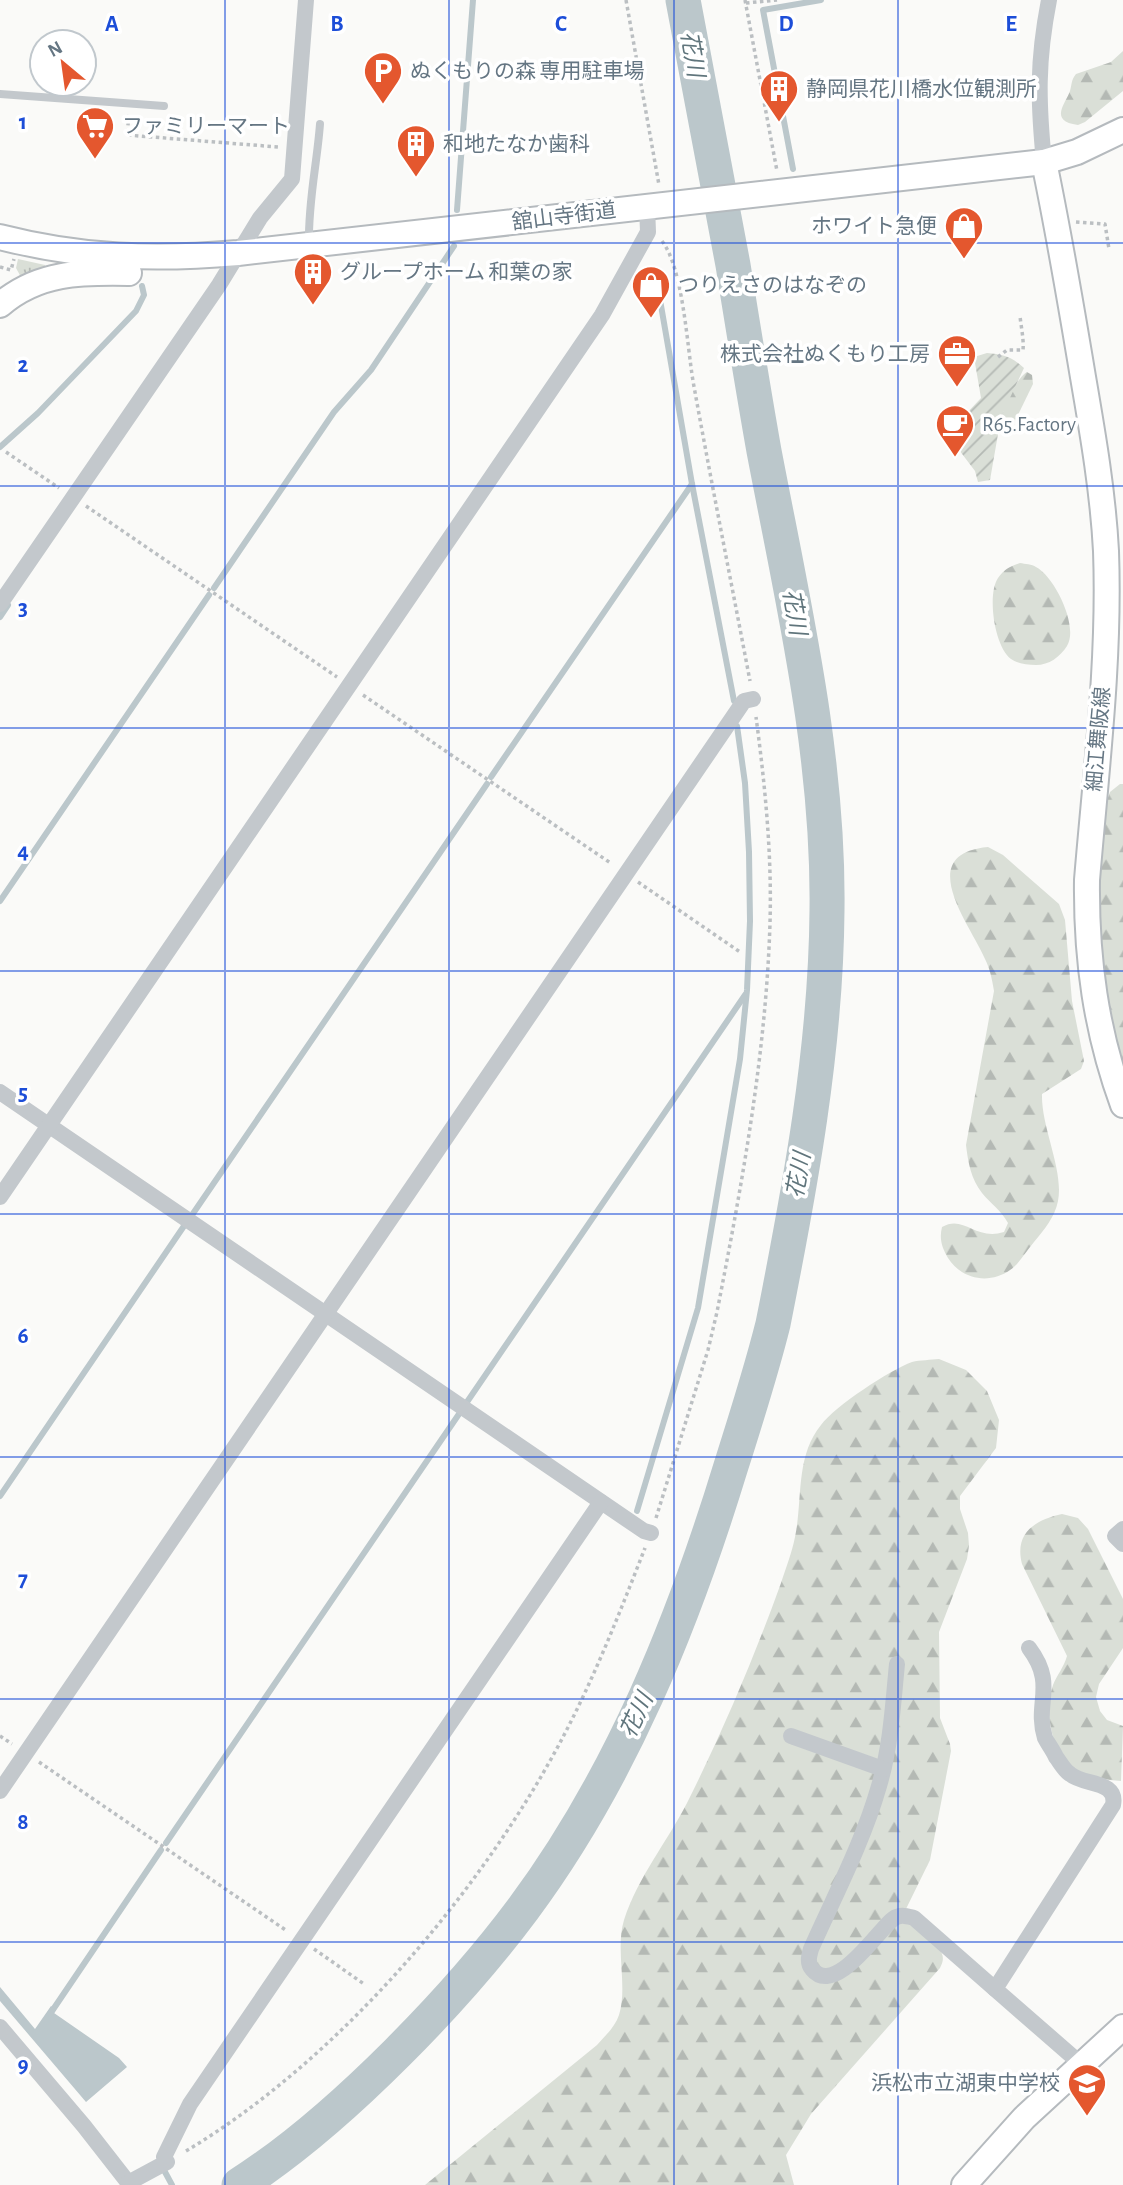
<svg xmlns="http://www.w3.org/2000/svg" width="1123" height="2185" font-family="'Alegreya Sans','Noto Sans JP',sans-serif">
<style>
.grass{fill:url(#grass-tufts)}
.forest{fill:url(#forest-firs)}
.garden{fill:url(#garden-furrows)}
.water{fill:#bbc7cb}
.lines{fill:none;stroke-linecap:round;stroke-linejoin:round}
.stream{stroke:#bbc7cb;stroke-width:6}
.river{stroke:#bbc7cb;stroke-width:35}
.primary-casing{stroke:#b5babe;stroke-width:28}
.path{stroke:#bbbfc2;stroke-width:3.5;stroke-dasharray:3.5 3.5;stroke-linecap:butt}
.service{stroke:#c3c8cc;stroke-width:8}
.minor{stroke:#c3c8cc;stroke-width:16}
.primary{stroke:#fff;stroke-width:24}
.grid{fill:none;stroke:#1d4ed8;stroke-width:2;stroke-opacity:0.55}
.labels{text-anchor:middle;stroke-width:7;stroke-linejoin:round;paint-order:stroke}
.poi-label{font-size:21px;fill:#657683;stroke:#fff;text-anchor:start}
.street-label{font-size:21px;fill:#657683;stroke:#fff}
.water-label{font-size:23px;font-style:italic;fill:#60757c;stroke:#fff}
.grid-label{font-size:23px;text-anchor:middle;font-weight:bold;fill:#1d4ed8;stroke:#fff;stroke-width:7;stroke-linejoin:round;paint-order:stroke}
</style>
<defs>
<pattern id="grass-tufts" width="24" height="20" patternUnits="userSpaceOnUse" patternTransform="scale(1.75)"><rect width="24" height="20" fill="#dadfd7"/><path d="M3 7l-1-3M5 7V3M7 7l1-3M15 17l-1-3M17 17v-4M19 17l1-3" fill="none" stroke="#b4b9b4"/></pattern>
<pattern id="forest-firs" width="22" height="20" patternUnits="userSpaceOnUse" patternTransform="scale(1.75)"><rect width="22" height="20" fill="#dadfd7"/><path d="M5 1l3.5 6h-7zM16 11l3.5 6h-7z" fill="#b4b9b4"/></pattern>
<pattern id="garden-furrows" width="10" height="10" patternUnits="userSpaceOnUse" patternTransform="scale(1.75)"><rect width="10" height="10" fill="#dadfd7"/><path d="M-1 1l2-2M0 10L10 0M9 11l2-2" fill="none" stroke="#b4b9b4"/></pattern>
</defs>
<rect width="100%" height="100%" fill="#fafaf8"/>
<polygon class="grass" points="18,259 45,265 44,270 22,279 16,268"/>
<g class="forest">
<path d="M 1123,51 L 1123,91 L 1085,122 L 1078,125 C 1048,121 1066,103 1070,91 C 1072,84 1071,80 1076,74 L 1111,62 Z"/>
<path d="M 1027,372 L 1032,375 L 1033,384 L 1014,423 L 1011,428 L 1005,429 L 1001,427 C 998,415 1017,377 1027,372 Z"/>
<path d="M 1020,563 C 1025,564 1032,564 1036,567 C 1055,577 1079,627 1067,646 C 1060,657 1049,665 1036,665 C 1027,665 1018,664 1011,659 C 994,646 987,594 998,578 C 1004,569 1011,566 1020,563 Z"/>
<polygon points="1120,784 1123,784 1123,1066 1106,995 1101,957 1100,881 1106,803 1110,792"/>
<path d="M 988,847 L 1003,855 L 1059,904 L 1065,920 L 1072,1001 L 1084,1061 L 1081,1069 L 1042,1094 C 1041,1127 1064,1170 1058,1201 C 1055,1217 1044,1230 1034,1242 C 1028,1249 1023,1257 1017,1264 C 997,1285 964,1283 948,1258 C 942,1248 939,1239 942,1227 C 964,1214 975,1241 1004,1232 L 1008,1223 C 1001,1210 991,1204 982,1193 C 971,1179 968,1162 966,1145 L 994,991 C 992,979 990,969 985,959 C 970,924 913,854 988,847 Z"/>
<path d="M 939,1359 L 966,1370 L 987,1391 L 999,1420 L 996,1448 L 960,1496 L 960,1509 L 968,1533 L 969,1546 L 967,1559 L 939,1632 L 940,1718 L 950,1744 L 951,1751 L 930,1860 L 905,1911 L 939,1948 C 944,1956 944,1960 940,1968 L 811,2114 L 786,2155 L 794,2185 L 425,2185 L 597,2045 C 605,2036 615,2027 619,2015 C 628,1986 615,1950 624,1920 C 638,1877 667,1842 687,1803 C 723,1731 754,1658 781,1583 C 786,1568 792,1552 795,1537 C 803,1499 795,1457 821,1425 C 835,1406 890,1370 912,1362 C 920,1360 931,1360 939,1359 Z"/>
<path d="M 1062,1514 L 1078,1518 L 1088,1529 L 1123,1599 L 1123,1648 L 1099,1684 L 1096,1697 L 1100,1711 L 1107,1720 L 1123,1726 L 1121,1781 C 1108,1780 1090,1778 1078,1771 C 1052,1755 1043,1713 1053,1685 C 1057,1675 1064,1667 1067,1656 L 1022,1564 C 1014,1533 1035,1520 1062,1514 Z"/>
</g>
<path class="garden" d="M 987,353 C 1003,354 1012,357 1024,368 L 1001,417 L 990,480 L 978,482 L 975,471 L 950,438 L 949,432 L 981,398 L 974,357 Z"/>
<polygon class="water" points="0,1987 35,2029 51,2006 56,2010 54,2013 119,2058 127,2067 86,2102 0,2001"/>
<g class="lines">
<g class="stream">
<polyline points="793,169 763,10 821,0"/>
<polyline points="457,210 473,0"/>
<polyline points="655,271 692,484 734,701"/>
<polyline points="0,447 38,413 136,311 144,295 142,286"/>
<polyline points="214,588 334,412 371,370 454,246"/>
<polyline points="0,617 8,605"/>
<polyline points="491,777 692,484"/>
<polyline points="0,901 209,595"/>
<polyline points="192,1215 487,784"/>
<polyline points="467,1402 745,995"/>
<polyline points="0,1496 184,1226"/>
<polyline points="637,1511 698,1308 740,1059 747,990 750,921 749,852 745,783 737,726"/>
<polyline points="166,1843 459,1414"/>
<polyline points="50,2014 161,1850"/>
<polyline points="165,2172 172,2185"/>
</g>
<path class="river" d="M 239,2185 C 297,2148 349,2101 397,2053 C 442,2008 485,1960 523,1909 C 621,1777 683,1623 731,1466 C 746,1419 761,1372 773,1324 C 800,1188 826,1049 827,910 C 829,755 793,603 764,451 C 753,389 743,327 733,265 C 717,176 700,88 683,0"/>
<g class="primary-casing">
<g id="primary">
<path d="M 1044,162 C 1059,234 1071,305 1083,377 C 1093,435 1103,493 1106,551 C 1110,661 1096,771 1087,880 C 1086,959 1096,1031 1123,1105"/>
<path d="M 0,237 C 82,258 154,260 238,253 L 1044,162 L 1077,152 L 1123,130"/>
<path d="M 0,305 C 38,272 81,272 129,273"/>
<polyline points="964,2185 1024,2118 1123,2027"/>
</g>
</g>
<g class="path">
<polyline points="626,0 659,185"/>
<polyline points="745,0 777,171"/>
<polyline points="746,3 777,0"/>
<polyline points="129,115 127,135 278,147"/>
<polyline points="1076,222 1105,224 1109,249"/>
<path d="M 662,241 C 683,268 687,345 693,381 C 711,481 731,581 750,681"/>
<polyline points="0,267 11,270 14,259"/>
<path d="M 998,357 L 1007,350 L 1023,350 C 1024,340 1021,326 1020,316"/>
<polyline points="6,452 59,488"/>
<polyline points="86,506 337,677"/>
<polyline points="363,695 612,864"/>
<polyline points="638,882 740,952"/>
<path d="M 656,1518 L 708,1350 L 717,1312 C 742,1184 766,1054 770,923 C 772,854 765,785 756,717"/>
<polyline points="0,1736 12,1744"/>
<polyline points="39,1762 287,1931"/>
<polyline points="314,1949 364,1984"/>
<path d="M 186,2151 C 337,2061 481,1893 563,1737 C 595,1676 620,1612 645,1548"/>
</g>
<g class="service">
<polyline points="0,94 164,106"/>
<path d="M 309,243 C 308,202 317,164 320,124"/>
</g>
<g class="minor">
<path d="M 1044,162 C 1038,101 1037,61 1049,0"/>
<polyline points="0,604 219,285 260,218 292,179 306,0"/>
<polyline points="0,1092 644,1531 651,1533"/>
<polyline points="0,1197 602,315 648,232 647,206"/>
<polyline points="1123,1529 1115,1536 1123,1544"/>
<path d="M 1029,1648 C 1057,1685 1034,1703 1045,1738 C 1048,1744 1053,1750 1056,1757 C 1060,1762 1064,1770 1070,1774 C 1084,1786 1118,1780 1113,1805 L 995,1989 L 1081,2064"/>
<path d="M 897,1664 C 893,1704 891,1746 879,1786 C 863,1842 835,1895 811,1949 C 809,1956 807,1963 812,1969 C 835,1998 879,1929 893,1919 C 900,1914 906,1916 914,1918 L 995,1989"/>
<polyline points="791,1736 883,1769"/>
<polyline points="0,1791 744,701 753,699"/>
<polyline points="0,2027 84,2126 130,2185"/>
<polyline points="128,2183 167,2162 164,2157 190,2104 601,1502"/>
</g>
<use href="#primary" class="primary"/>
</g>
<path class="grid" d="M 225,0 L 225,2185M 449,0 L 449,2185M 674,0 L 674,2185M 898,0 L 898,2185M 0,243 L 1123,243M 0,486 L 1123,486M 0,728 L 1123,728M 0,971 L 1123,971M 0,1214 L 1123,1214M 0,1457 L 1123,1457M 0,1699 L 1123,1699M 0,1942 L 1123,1942"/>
<defs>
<g id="parking-pin" transform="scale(2.0125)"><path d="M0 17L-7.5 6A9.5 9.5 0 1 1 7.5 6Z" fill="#e4572e" stroke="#fff"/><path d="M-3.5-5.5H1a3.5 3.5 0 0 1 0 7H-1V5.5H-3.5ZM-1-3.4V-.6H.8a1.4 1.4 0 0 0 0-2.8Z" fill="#fff"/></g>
<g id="building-pin" transform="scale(2.0125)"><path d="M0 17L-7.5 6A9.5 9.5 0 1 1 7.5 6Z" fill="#e4572e" stroke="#fff"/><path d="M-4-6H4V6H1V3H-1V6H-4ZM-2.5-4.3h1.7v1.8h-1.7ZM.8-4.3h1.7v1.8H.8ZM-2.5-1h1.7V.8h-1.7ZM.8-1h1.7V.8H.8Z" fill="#fff"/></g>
<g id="supermarket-pin" transform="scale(2.0125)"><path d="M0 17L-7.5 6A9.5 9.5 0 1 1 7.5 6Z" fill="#e4572e" stroke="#fff"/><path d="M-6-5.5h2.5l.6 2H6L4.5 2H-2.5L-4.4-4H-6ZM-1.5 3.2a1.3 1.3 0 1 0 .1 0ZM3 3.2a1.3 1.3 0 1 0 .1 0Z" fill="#fff"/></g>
<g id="shop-pin" transform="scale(2.0125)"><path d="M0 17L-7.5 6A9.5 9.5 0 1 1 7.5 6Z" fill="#e4572e" stroke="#fff"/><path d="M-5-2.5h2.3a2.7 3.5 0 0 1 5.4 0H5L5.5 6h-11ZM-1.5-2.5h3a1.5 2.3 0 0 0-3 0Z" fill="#fff"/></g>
<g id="office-pin" transform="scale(2.0125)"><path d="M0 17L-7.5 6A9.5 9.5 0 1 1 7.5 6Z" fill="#e4572e" stroke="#fff"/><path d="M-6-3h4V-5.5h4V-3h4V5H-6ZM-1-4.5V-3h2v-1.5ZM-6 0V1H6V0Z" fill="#fff"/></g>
<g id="cafe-pin" transform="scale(2.0125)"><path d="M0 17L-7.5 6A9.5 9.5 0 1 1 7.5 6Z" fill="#e4572e" stroke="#fff"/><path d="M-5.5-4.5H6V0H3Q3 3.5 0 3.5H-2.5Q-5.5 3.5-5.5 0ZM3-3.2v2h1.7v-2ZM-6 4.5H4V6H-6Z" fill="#fff"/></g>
<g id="school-pin" transform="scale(2.0125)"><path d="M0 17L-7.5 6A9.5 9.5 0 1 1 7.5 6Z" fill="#e4572e" stroke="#fff"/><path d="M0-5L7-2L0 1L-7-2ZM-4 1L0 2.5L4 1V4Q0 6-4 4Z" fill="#fff"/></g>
</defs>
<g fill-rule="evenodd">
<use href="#parking-pin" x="383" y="71"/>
<use href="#building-pin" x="779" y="89"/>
<use href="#supermarket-pin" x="95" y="126"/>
<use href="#building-pin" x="416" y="144"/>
<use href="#shop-pin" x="964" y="226"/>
<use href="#building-pin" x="313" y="272"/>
<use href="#shop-pin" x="651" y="285"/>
<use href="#office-pin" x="957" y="354"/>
<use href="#cafe-pin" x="955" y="424"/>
<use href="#school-pin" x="1087" y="2083"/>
</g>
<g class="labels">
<g class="poi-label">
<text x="410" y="78">ぬくもりの森 専用駐車場</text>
<text x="806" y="96">静岡県花川橋水位観測所</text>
<text x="122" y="133">ファミリーマート</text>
<text x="443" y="151">和地たなか歯科</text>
<text x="937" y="233" text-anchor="end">ホワイト急便</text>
<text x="340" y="279">グループホーム 和葉の家</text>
<text x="678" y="292">つりえさのはなぞの</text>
<text x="930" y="361" text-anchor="end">株式会社ぬくもり工房</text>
<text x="982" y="431">R65.Factory</text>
<text x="1060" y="2090" text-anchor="end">浜松市立湖東中学校</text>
</g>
<g class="street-label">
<text transform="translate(564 216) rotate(-7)" y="7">舘山寺街道</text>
<text transform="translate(1098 739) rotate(-85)" y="7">細江舞阪線</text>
</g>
<g class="water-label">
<text transform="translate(693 54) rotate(80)" y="8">花川</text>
<text transform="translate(795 612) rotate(80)" y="8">花川</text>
<text transform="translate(798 1175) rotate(-80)" y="8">花川</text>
<text transform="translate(636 1715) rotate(-65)" y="8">花川</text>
</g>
</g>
<g class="grid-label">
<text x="112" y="31">A</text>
<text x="337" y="31">B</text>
<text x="561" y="31">C</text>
<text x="786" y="31">D</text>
<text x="1011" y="31">E</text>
<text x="23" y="129">1</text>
<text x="23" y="372">2</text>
<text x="23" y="615">3</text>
<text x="23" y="858">4</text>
<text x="23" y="1100">5</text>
<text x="23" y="1343">6</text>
<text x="23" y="1586">7</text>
<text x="23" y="1829">8</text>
<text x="23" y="2072">9</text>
</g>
<g transform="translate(63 63) rotate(331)"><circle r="33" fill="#ffffff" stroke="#c1c8cd" stroke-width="2"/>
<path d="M0-5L12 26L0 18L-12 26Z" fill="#e4572e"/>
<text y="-10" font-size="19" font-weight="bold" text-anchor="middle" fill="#657683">N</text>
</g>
</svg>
